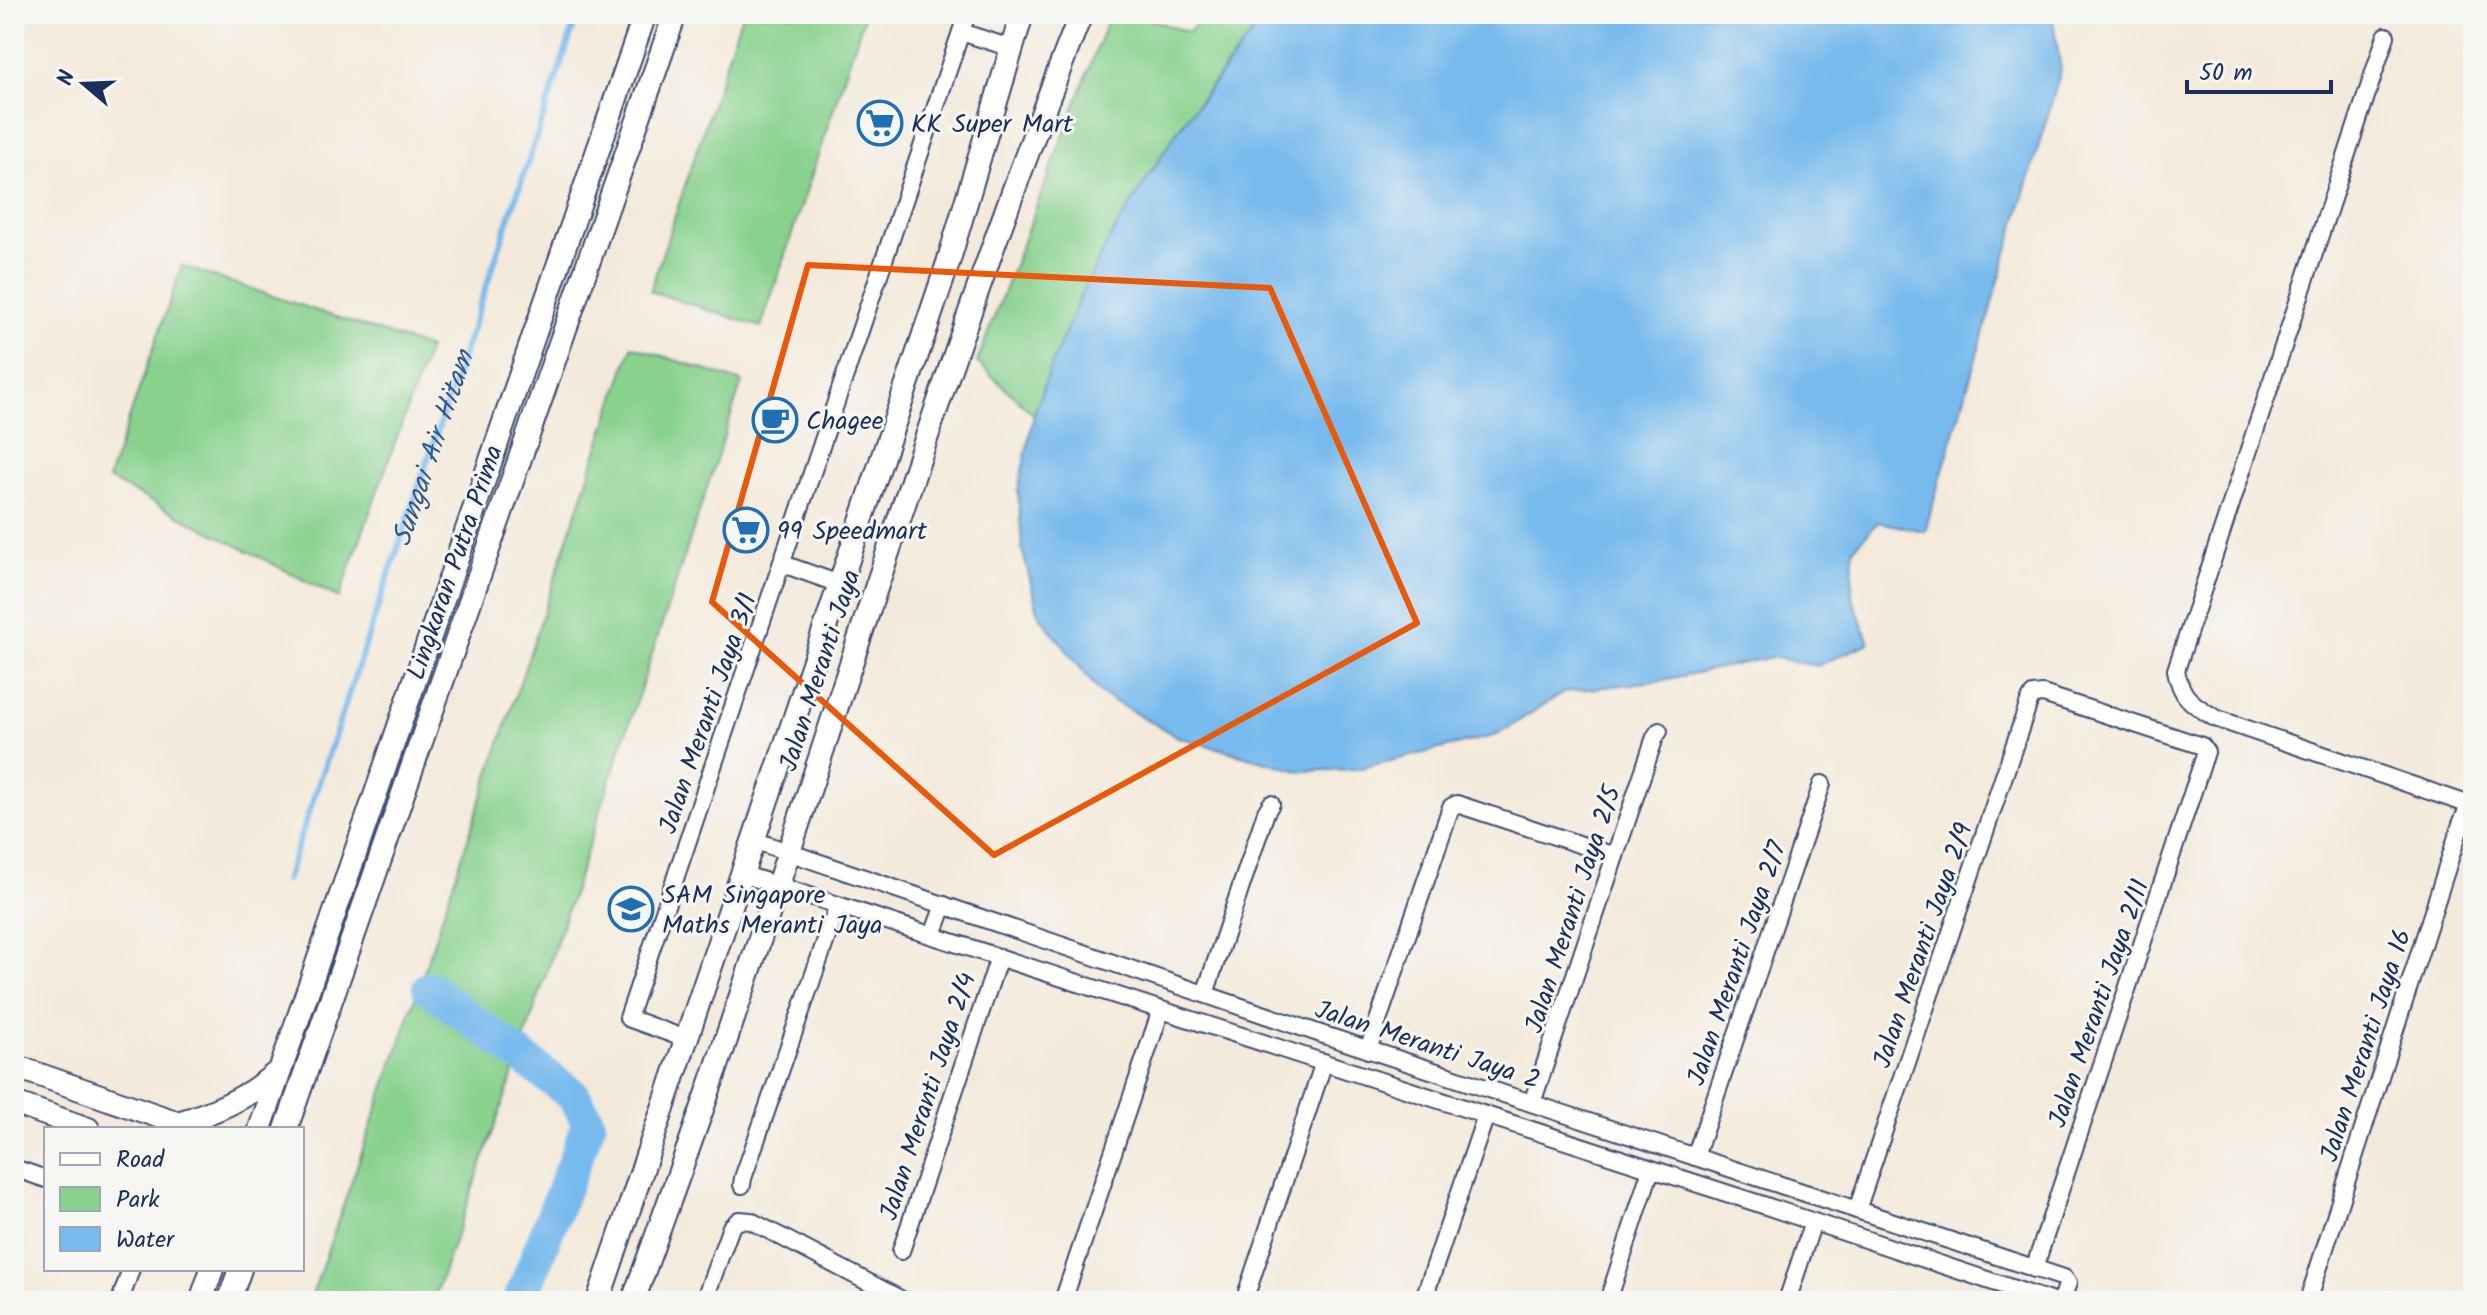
<svg xmlns="http://www.w3.org/2000/svg" width="2487" height="1315" font-family="Kalam,sans-serif">
<style>
.green{fill:#89d28e;stroke:#528076;stroke-width:2}
.water{fill:#77baed;stroke:#4974a6;stroke-width:2}
.lines{fill:none;stroke-linecap:round;stroke-linejoin:round}
.stream{stroke:#77baed;stroke-width:6}
.river{stroke:#77baed;stroke-width:34}
.street-casing{stroke:#3c4b71;stroke-width:20}
.secondary-casing{stroke:#3c4b71;stroke-width:26}
.street{stroke:#fff;stroke-width:16}
.secondary{stroke:#fff;stroke-width:22}
.marked{fill:none;stroke:#e8590c;stroke-width:6;stroke-linejoin:round}
.labels{text-anchor:middle;stroke-width:6;stroke-linejoin:round;paint-order:stroke}
.poi-label{font-size:26px;fill:#1b2f5e;stroke:#f6f6f2;text-anchor:start}
.street-label{font-size:26px;fill:#1b2f5e;stroke:#f6f6f2}
.water-label{font-size:28px;font-style:italic;fill:#375989;stroke:#f6f6f2}
</style>
<rect width="100%" height="100%" fill="#f6f6f2"/>
<filter id="ink" filterUnits="userSpaceOnUse"><feTurbulence type="fractalNoise" baseFrequency=".0125" numOctaves="2"/><feDisplacementMap in="SourceGraphic" scale="16" xChannelSelector="R" yChannelSelector="G"/><feConvolveMatrix kernelMatrix="1 2 1 2 8 2 1 2 1" color-interpolation-filters="sRGB"/></filter>
<filter id="wash" filterUnits="userSpaceOnUse"><feTurbulence type="fractalNoise" baseFrequency=".006" numOctaves="4" result="noise"/><feDisplacementMap in="SourceGraphic" scale="32" xChannelSelector="R" yChannelSelector="G"/><feGaussianBlur stdDeviation="1.8" result="paint"/><feColorMatrix in="noise" values="0 0 0 0 0 0 0 0 0 0 0 0 0 0 0 0 0 1.4 0 .05"/><feComposite in="paint" operator="in"/></filter>
<g filter="url(#wash)">
<rect width="100%" height="100%" fill="#f4eadb"/>
<g class="green">
<polygon points="742,14 865,14 761,327 650,291"/>
<path d="M 1110,14 L 1134,14 L 1188,32 L 1209,14 L 1267,14 C 1236,55 1203,94 1174,136 C 1114,226 1069,313 1034,415 L 977,362 Z"/>
<polygon points="182,266 429,348 339,598 108,479"/>
<polygon points="632,346 742,382 509,1086 433,1301 310,1301 403,1034"/>
</g>
<polygon class="water" points="1267,14 2052,14 2061,70 1925,531 1878,522 1853,549 1852,595 1869,643 1817,666 1772,657 1663,680 1564,692 1497,735 1357,769 1299,771 1178,737 1101,694 1039,615 1022,548 1018,490 1034,415 1048,374 1082,292 1113,233 1175,135"/>
<g class="lines">
<path class="stream" id="s1" d="M 286,880 L 578,14"/>
<polyline class="river" points="429,988 574,1096 589,1123 520,1301"/>
</g>
</g>
<g filter="url(#ink)">
<g class="lines">
<g class="street-casing">
<g id="street">
<polyline points="961,32 1011,48"/>
<path d="M 2386,36 L 2176,670 C 2181,698 2192,704 2215,718 L 2473,806"/>
<polyline points="783,564 839,584"/>
<polyline points="753,840 1321,1034 2064,1278 2068,1283 2062,1299 2059,1301"/>
<polyline points="742,874 1757,1203 2050,1301"/>
<polyline points="933,935 944,905"/>
<polyline points="1205,994 1266,812 1271,804"/>
<polyline points="686,1039 628,1018 967,14"/>
<polyline points="1368,1050 1451,807 1457,804 1615,856"/>
<polyline points="1532,1103 1655,737 1659,731"/>
<polyline points="1695,1157 1822,784"/>
<polyline points="14,1168 46,1179"/>
<polyline points="742,1185 743,1178 838,905"/>
<polyline points="1857,1210 2029,702 2033,695 2043,694 2202,746 2206,752 2034,1269"/>
<polyline points="901,1251 999,957"/>
<polyline points="14,1300 17,1301"/>
<polyline points="120,1301 131,1269"/>
<polyline points="704,1301 731,1227 739,1220 751,1221 904,1301"/>
<polyline points="1063,1301 1161,1010"/>
<polyline points="1244,1301 1324,1062"/>
<polyline points="1423,1301 1486,1115"/>
<polyline points="1608,1301 1651,1169"/>
<polyline points="1787,1301 1813,1222"/>
<polyline points="2308,1301 2461,824 2473,797"/>
</g>
</g>
<g class="secondary-casing">
<g id="secondary">
<polyline points="14,1066 195,1129"/>
<polyline points="14,1103 88,1129"/>
<path d="M 178,1123 C 218,1111 247,1098 279,1071"/>
<polyline points="260,1129 645,14"/>
<polyline points="286,1129 675,14"/>
<polyline points="201,1301 212,1269"/>
<polyline points="229,1301 240,1269"/>
<polyline points="598,1301 948,263 1022,14"/>
<path d="M 633,1301 C 658,1232 683,1164 707,1095 C 832,734 940,368 1081,14"/>
</g>
</g>
<use href="#street" class="street"/>
<use href="#secondary" class="secondary"/>
</g>
</g>
<path class="marked" d="M 808,265 L 1270,288 L 1417,623 L 994,855 L 712,602 Z"/>
<defs>
<g id="supermarket-ring" transform="scale(2.3)"><circle r="9.5" fill="#f6f6f2" stroke="#1f6fb2" stroke-width="1.5"/><path d="M-6-5.5h2.5l.6 2H6L4.5 2H-2.5L-4.4-4H-6ZM-1.5 3.2a1.3 1.3 0 1 0 .1 0ZM3 3.2a1.3 1.3 0 1 0 .1 0Z" fill="#1f6fb2"/></g>
<g id="cafe-ring" transform="scale(2.3)"><circle r="9.5" fill="#f6f6f2" stroke="#1f6fb2" stroke-width="1.5"/><path d="M-5.5-4.5H6V0H3Q3 3.5 0 3.5H-2.5Q-5.5 3.5-5.5 0ZM3-3.2v2h1.7v-2ZM-6 4.5H4V6H-6Z" fill="#1f6fb2"/></g>
<g id="school-ring" transform="scale(2.3)"><circle r="9.5" fill="#f6f6f2" stroke="#1f6fb2" stroke-width="1.5"/><path d="M0-5L7-2L0 1L-7-2ZM-4 1L0 2.5L4 1V4Q0 6-4 4Z" fill="#1f6fb2"/></g>
</defs>
<g fill-rule="evenodd">
<use href="#supermarket-ring" x="880" y="123"/>
<use href="#cafe-ring" x="775" y="420"/>
<use href="#supermarket-ring" x="746" y="530"/>
<use href="#school-ring" x="631" y="909"/>
</g>
<g class="labels">
<g class="poi-label">
<text x="911" y="132">KK Super Mart</text>
<text x="806" y="429">Chagee</text>
<text x="777" y="539">99 Speedmart</text>
<text x="662" y="903">SAM Singapore<tspan x="662" dy="30">Maths Meranti Jaya</tspan></text>
</g>
<g class="street-label">
<text transform="translate(454 562) rotate(-71)" y="9">Lingkaran Putra Prima</text>
<text transform="translate(819 670) rotate(-72)" y="9">Jalan Meranti Jaya</text>
<text transform="translate(707 713) rotate(-71)" y="9">Jalan Meranti Jaya 3/1</text>
<text transform="translate(1572 909) rotate(-72)" y="9">Jalan Meranti Jaya 2/5</text>
<text transform="translate(1922 945) rotate(-71)" y="9">Jalan Meranti Jaya 2/9</text>
<text transform="translate(1736 963) rotate(-71)" y="9">Jalan Meranti Jaya 2/7</text>
<text transform="translate(2098 1003) rotate(-71)" y="9">Jalan Meranti Jaya 2/11</text>
<text transform="translate(1428 1044) rotate(18)" y="9">Jalan Meranti Jaya 2</text>
<text transform="translate(2365 1045) rotate(-72)" y="9">Jalan Meranti Jaya 16</text>
<text transform="translate(927 1096) rotate(-72)" y="9">Jalan Meranti Jaya 2/4</text>
</g>
<g class="water-label">
<text dy="10" stroke="none"><textPath href="#s1" startOffset="456">Sungai Air Hitam</textPath></text>
</g>
</g>
<rect width="2487" height="1315" fill="none" stroke="#f6f6f2" stroke-width="48"/>
<rect x="44" y="1127" width="260" height="144" fill="#f6f6f2" stroke="#9ea6b7" stroke-width="2"/>
<rect x="60" y="1153" width="40" height="12" fill="#ffffff" stroke="#9ea6b7" stroke-width="2"/>
<text x="116" y="1167" font-size="24" fill="#1b2f5e">Road</text>
<rect x="60" y="1187" width="40" height="24" fill="#89d28e" stroke="#9ea6b7" stroke-width="2"/>
<text x="116" y="1207" font-size="24" fill="#1b2f5e">Park</text>
<rect x="60" y="1227" width="40" height="24" fill="#77baed" stroke="#9ea6b7" stroke-width="2"/>
<text x="116" y="1247" font-size="24" fill="#1b2f5e">Water</text>
<g transform="translate(84 84) rotate(289)" stroke="#f6f6f2" stroke-width="6" paint-order="stroke">
<path d="M0-6L14 30L0 20L-14 30Z" fill="#1b2f5e"/>
<text y="-12" font-size="22" font-weight="bold" text-anchor="middle" fill="#1b2f5e">N</text>
</g>
<path d="M2187 80v12h144v-12" fill="none" stroke="#1b2f5e" stroke-width="4"/>
<text x="2199" y="80" font-size="24" fill="#1b2f5e" stroke="#f6f6f2" stroke-width="6" paint-order="stroke">50 m</text>
</svg>
